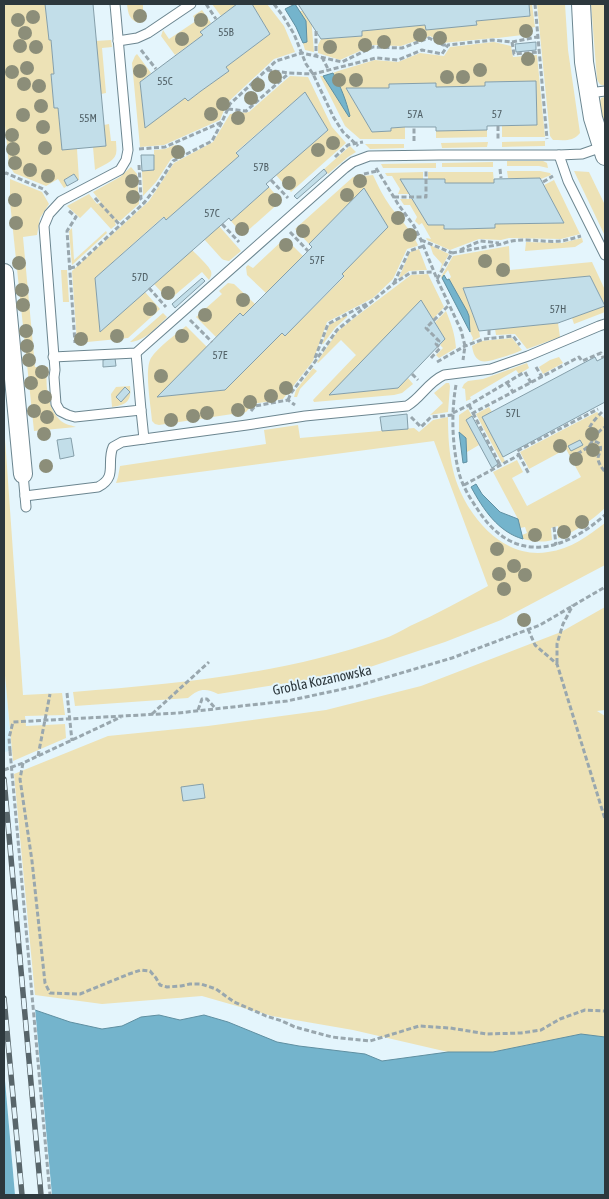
<svg xmlns="http://www.w3.org/2000/svg" width="609" height="1199" font-family="'Asap Condensed',sans-serif">
<style>
.built{fill:#d2f0fc}
.green{fill:#ede2b6}
.water{fill:#74b4cc;stroke:#5f8fa1}
.pier{fill:#e4f5fc}
.building{fill:#c2dee9;stroke:#859faa}
.lines{fill:none;stroke-linecap:round;stroke-linejoin:round}
.lane-casing{stroke:#6c8690;stroke-width:11}
.street-casing{stroke:#6c8690;stroke-width:20}
.path{stroke:#99a7ae;stroke-width:3;stroke-dasharray:5 2.5;stroke-linecap:butt}
.lane{stroke:#fff;stroke-width:9}
.street{stroke:#fff;stroke-width:18}
.rail-casing{stroke:#58656a;stroke-width:5.5}
.rail{stroke:#e4f5fc;stroke-width:4;stroke-dasharray:11;stroke-linecap:butt}
.path-bridge{stroke:#99a7ae;stroke-width:3;stroke-dasharray:5 2.5;stroke-linecap:butt}
.tree{fill:#8c8e79}
.labels{text-anchor:middle;stroke-width:4;stroke-linejoin:round;paint-order:stroke}
.number-label{font-size:11px;fill:#526268}
.street-label{font-size:14px;fill:#2d383d;stroke:#e4f5fc}
</style>
<rect width="100%" height="100%" fill="#e4f5fc"/>
<polygon class="built" points="4,665 12,751 4,752"/>
<g class="green">
<polygon points="4,4 45,4 49,40 51,40 54,74 51,74 54,108 58,108 62,150 77,149 79,180 78,180 74,174 64,180 67,186 64,188 58,179 46,186 14,173 9,165 4,116"/>
<path d="M 127,4 L 143,4 L 143,18 L 139,23 C 129,20 128,13 127,4 Z"/>
<polygon points="212,4 237,4 221,16"/>
<polygon points="252,4 267,4 284,26 295,52 274,59 227,103 220,120 164,145 140,147 132,63 135,56 137,54 151,73 140,82 145,127 185,98 188,101 228,71 226,67 270,34"/>
<polygon points="302,4 305,4 307,17 311,17 314,52 305,50 303,43 307,42 299,11 303,11"/>
<polygon points="529,4 532,4 535,27 531,28 531,34 498,38 494,38 443,43 430,36 401,46 373,45 340,60 318,53 318,45 321,39 362,36 362,31 425,25 426,29 477,24 476,21 530,16"/>
<path d="M 537,4 L 565,4 L 568,50 L 580,133 C 573,142 564,140 553,140 L 550,136 Z"/>
<path d="M 591,4 L 605,4 L 605,85 C 600,86 599,83 597,79 Z"/>
<polygon points="202,10 211,23 200,32 203,35 175,55 161,36 163,30 169,39 196,21 193,16"/>
<polygon points="111,40 112,47 102,48 106,93 101,94 96,41"/>
<polygon points="494,42 511,46 513,57 537,55 545,137 502,137 502,126 537,125 536,81 485,82 485,86 436,87 436,83 390,84 389,88 346,88 372,132 391,131 391,128 405,127 405,139 360,139 345,126 320,76 323,76 349,117 340,84 333,73 338,71 375,60 398,62 420,53 444,56 450,47"/>
<polygon points="290,76 308,77 332,127 346,143 291,192 276,175 328,130 305,92 236,152 239,156 166,220 163,217 95,278 100,332 145,292 160,309 128,338 77,343 72,271 149,201 174,163 213,142 230,114 249,112"/>
<polygon points="604,97 605,97 605,129 600,109 599,104 601,98"/>
<path d="M 109,124 L 111,141 L 116,141 C 116,145 117,150 116,154 C 114,162 101,166 95,170 L 93,147 L 106,145 L 104,125 Z"/>
<polygon points="487,130 487,137 436,138 436,131"/>
<polygon points="545,141 545,146 502,147 502,142"/>
<polygon points="488,142 487,147 442,148 441,143"/>
<polygon points="365,144 404,144 404,148 370,149"/>
<polygon points="175,145 185,152 171,159 156,182 143,196 142,171 154,170 154,150 165,149"/>
<polygon points="350,146 356,152 348,157 328,174 324,169"/>
<polygon points="507,161 543,161 547,163 548,168 539,166 507,166"/>
<polygon points="493,162 493,167 442,167 442,163"/>
<polygon points="436,163 436,168 383,168 381,164"/>
<polygon points="131,167 137,174 139,204 120,221 118,220 115,223 116,225 111,229 91,207 80,218 67,206 89,194 97,204 101,202 93,192 120,177"/>
<polygon points="507,171 540,171 550,173 551,175 541,179 540,178 508,178"/>
<polygon points="574,171 589,172 605,205 605,236"/>
<polygon points="423,172 423,179 409,194 398,194 400,189 392,176 387,176 385,173"/>
<polygon points="428,172 493,172 494,183 445,183 445,179 428,179"/>
<path d="M 373,175 C 378,186 383,196 390,206 C 400,219 411,230 418,245 L 417,246 L 407,249 L 393,279 L 373,298 L 327,322 L 313,361 L 283,399 L 253,404 L 246,412 L 159,425 L 155,424 L 152,421 C 151,407 144,369 151,358 C 158,347 175,335 186,326 L 207,347 L 158,396 L 225,390 L 282,333 L 285,336 L 344,277 L 342,274 L 364,189 L 309,244 L 295,229 L 353,177 Z"/>
<path d="M 10,179 L 42,192 L 49,204 L 40,218 L 37,235 L 23,237 L 35,367 L 48,367 C 44,381 48,409 59,419 C 63,424 70,425 76,427 L 34,431 L 10,202 Z"/>
<polygon points="554,180 580,234 561,239 509,238 501,240 479,239 450,250 427,240 426,238 431,239 422,223 419,225 415,221 417,217 410,205 404,205 400,199 412,199 423,216 444,225 445,229 495,228 495,224 564,223 544,185"/>
<polygon points="269,187 281,201 243,235 231,221"/>
<polygon points="219,226 241,251 229,261 224,260 222,259 204,239"/>
<polygon points="72,228 74,260 106,231 107,233 72,265 69,231"/>
<polygon points="285,238 303,256 266,293 247,275 246,267 248,265 253,268"/>
<polygon points="582,238 583,242 575,247 525,251 526,242 562,243"/>
<polygon points="430,245 449,254 439,272 442,264 433,254"/>
<polygon points="509,246 510,270 592,262 605,290 605,305 590,276 463,288 479,331 480,337 472,341 473,338 470,332 469,316 449,279 451,277 448,270 442,278 441,277 453,256"/>
<polygon points="419,249 427,270 409,271 400,278 399,277 410,252"/>
<path d="M 192,250 C 197,255 208,265 211,271 C 212,275 211,276 209,280 L 202,272 L 169,300 L 154,284 Z"/>
<polygon points="61,270 67,270 69,302 63,302"/>
<polygon points="428,274 444,307 433,319 330,395 398,388 408,378 413,384 402,393 394,395 314,402 313,400 356,355 341,340 318,363 317,362 338,331 353,319 411,275"/>
<polygon points="228,283 234,284 255,304 243,316 240,313 216,337 196,317 222,294 219,291"/>
<polygon points="605,306 605,312 574,324 572,318"/>
<path d="M 446,311 C 451,323 455,334 456,348 L 439,358 L 436,355 L 443,348 L 440,345 L 445,339 L 435,322 Z"/>
<path d="M 163,313 L 167,317 C 157,327 145,341 130,342 Z"/>
<polygon points="347,315 347,317 335,328 323,344 322,344 329,325"/>
<polygon points="558,323 560,337 527,349 515,334 496,335 495,329"/>
<path d="M 512,338 L 522,350 C 516,353 509,355 503,357 C 487,362 475,367 472,346 L 481,341 Z"/>
<polygon points="559,357 563,363 543,374 539,367 550,360"/>
<polygon points="527,363 529,368 519,374 516,370 470,397 471,399 466,401 465,389 462,388 464,384 468,381 483,379"/>
<polygon points="313,368 317,371 300,389 297,397 294,397 296,390"/>
<polygon points="446,383 449,383 450,386 448,412 430,415 443,403 434,393"/>
<path d="M 130,386 C 132,401 126,405 112,407 L 111,394 L 116,387 Z"/>
<polygon points="489,407 492,412 482,417 505,461 502,463 476,414"/>
<polygon points="468,409 472,416 466,420 479,445 467,452 466,438 459,432 459,415"/>
<path d="M 597,412 L 605,419 L 605,508 C 591,521 577,531 558,538 L 558,526 L 551,528 L 552,540 C 542,543 533,541 523,539 L 522,535 L 527,533 L 525,527 L 520,528 L 518,519 L 493,472 L 517,460 L 523,472 L 512,478 L 527,506 L 581,477 L 566,449 L 529,469 L 520,452 Z"/>
<path d="M 448,417 C 448,435 449,453 453,470 C 463,512 501,560 548,552 C 571,549 588,536 605,523 L 605,565 L 501,620 L 445,642 L 352,673 L 218,694 C 206,688 199,688 188,698 L 75,706 L 73,692 C 177,684 284,674 383,639 C 392,636 401,631 410,626 C 437,614 462,600 488,586 L 434,441 L 116,483 L 118,477 L 120,466 L 266,444 L 264,430 L 298,425 L 300,438 L 414,428 L 419,432 L 433,420 Z"/>
<polygon points="4,424 23,695 62,693 65,715 25,716 26,726 65,724 66,738 13,761 4,665"/>
<polygon points="605,607 605,710 597,711 605,716 605,1037 581,1034 493,1052 448,1052 353,1030 272,1016 202,996 102,1004 35,995 14,774 108,736 208,726 326,710 421,686 561,632"/>
</g>
<g class="water">
<polygon points="295,4 306,21 307,42 303,43 296,27 285,9"/>
<path d="M 333,73 C 341,87 346,100 350,116 L 349,117 L 323,76 Z"/>
<polygon points="444,275 447,280 449,279 467,311 469,316 470,332 442,278"/>
<polygon points="459,432 466,438 467,462 463,463"/>
<path d="M 476,484 L 482,494 L 500,512 L 518,519 L 523,539 C 498,532 483,509 471,487 Z"/>
<polygon points="35,1010 70,1022 102,1029 122,1026 141,1017 159,1015 180,1020 204,1015 228,1022 277,1042 299,1046 365,1054 382,1061 448,1052 493,1052 581,1034 605,1037 605,1195 4,1195 4,1015"/>
</g>
<polygon class="pier" points="35,1008 52,1195 15,1195 4,1069 4,1012"/>
<g class="building">
<polygon points="45,4 93,4 106,146 62,150 58,108 54,108 51,74 54,74 51,40 49,40"/>
<polygon points="237,4 252,4 270,34 226,67 229,71 201,91 188,101 185,98 145,128 140,82 203,35 200,32"/>
<polygon points="298,4 529,4 530,16 476,21 477,25 426,30 425,25 362,31 362,36 321,39"/>
<polygon points="536,42 536,50 516,52 515,44"/>
<polygon points="536,81 537,125 487,126 487,130 436,131 436,127 405,127 391,128 391,131 372,132 346,88 389,88 389,84 436,83 436,87 485,86 485,82"/>
<polygon points="305,92 328,130 266,184 269,187 231,221 229,218 100,332 95,278 164,217 166,220 239,156 236,153"/>
<polygon points="141,155 154,155 154,170 142,171"/>
<polygon points="324,169 327,173 297,199 294,196"/>
<polygon points="74,174 78,180 67,186 64,180"/>
<polygon points="540,178 564,223 495,224 495,228 459,229 444,229 444,225 428,225 400,179 445,179 445,183 494,183 494,179"/>
<polygon points="364,188 388,227 342,274 344,276 285,336 282,333 225,390 157,397 240,313 243,316 312,247 309,244"/>
<polygon points="590,276 605,306 558,323 479,331 463,288"/>
<polygon points="202,278 205,281 175,308 172,304"/>
<polygon points="421,300 445,339 398,388 329,395"/>
<polygon points="595,357 597,361 605,357 605,402 503,457 482,417"/>
<polygon points="115,358 116,366 103,367 103,360"/>
<polygon points="125,387 130,392 121,402 116,397"/>
<polygon points="407,414 408,429 382,431 380,417"/>
<polygon points="472,416 498,464 492,468 466,420"/>
<polygon points="71,438 74,456 60,459 57,440"/>
<polygon points="580,440 583,445 571,451 568,446"/>
<polygon points="203,784 205,798 183,801 181,787"/>
</g>
<g class="lines">
<g class="lane-casing">
<g id="lane">
<polyline points="115,4 128,150 126,160 120,170 61,201 49,214 44,226 55,370 54,377 56,404 60,411 68,415 75,417 141,410 136,353"/>
<polyline points="118,41 137,38 148,33 191,4"/>
<polyline points="589,93 605,91"/>
<polyline points="559,155 568,181 605,255"/>
<polyline points="53,357 136,353 345,168 353,162 369,156 439,155 559,155 582,154 602,147"/>
<path d="M 141,410 L 144,439 L 247,425 L 305,416 L 407,406 C 421,398 428,382 444,375 L 491,369 L 528,356 L 599,326 L 605,324"/>
<polyline points="23,474 26,507"/>
<path d="M 25,496 L 98,487 C 118,477 106,463 113,447 L 122,442 L 144,439"/>
</g>
</g>
<g class="street-casing">
<g id="street">
<polyline points="581,4 584,62 593,118 605,156"/>
<polyline points="4,273 23,474"/>
</g>
</g>
<g class="path">
<polyline points="206,4 216,19"/>
<polyline points="274,4 283,16 294,34 306,64 313,74 334,118 343,132 358,146"/>
<polyline points="535,4 547,139"/>
<polyline points="316,31 316,56"/>
<polyline points="512,42 514,54 539,52"/>
<polyline points="141,50 156,69"/>
<polyline points="322,57 329,71"/>
<polyline points="267,70 289,73 313,74 376,58 398,60 422,50 442,54 448,45 493,40 512,42 537,37"/>
<polyline points="228,109 246,111 288,74"/>
<polyline points="498,126 498,139"/>
<polyline points="414,141 414,127"/>
<polyline points="139,149 165,147 222,122 230,104 276,61 302,53 342,62 373,47 402,48 429,38 443,45 448,45"/>
<polyline points="335,157 348,145 363,142"/>
<polyline points="139,165 141,199 144,203"/>
<polyline points="376,168 398,204 414,226 421,240 437,279 461,330 465,346 463,360"/>
<polyline points="500,169 501,178"/>
<polyline points="4,174 6,173 43,189 49,196"/>
<polyline points="364,174 377,171"/>
<polyline points="271,180 288,198"/>
<polyline points="543,182 553,176"/>
<polyline points="394,197 426,197 426,170"/>
<polyline points="95,198 120,225"/>
<polyline points="69,211 76,217 67,231 75,343"/>
<polyline points="222,224 239,242"/>
<polyline points="290,232 308,251"/>
<polyline points="421,240 452,253"/>
<polyline points="460,250 480,241 499,243"/>
<polyline points="70,268 75,267 144,203 157,186 173,161 212,141 222,122"/>
<path d="M 437,279 L 452,253 L 502,244 C 520,236 542,243 561,241 C 568,240 574,238 581,236"/>
<polyline points="394,283 409,251 424,246"/>
<polyline points="149,288 166,307"/>
<polyline points="190,320 212,342"/>
<polyline points="489,330 489,338"/>
<polyline points="315,358 328,324 368,303"/>
<polyline points="431,358 440,348 436,344 439,341 426,328 449,305"/>
<polyline points="437,362 465,346 484,339 513,336 520,345"/>
<polyline points="536,367 542,377"/>
<polyline points="525,372 531,383"/>
<polyline points="412,374 418,380"/>
<polyline points="507,383 513,392"/>
<path d="M 456,385 C 451,413 452,445 459,473 C 463,488 472,501 480,513 C 516,565 564,551 605,515"/>
<polyline points="288,400 291,393 314,363 337,330 393,284 410,273 434,272"/>
<polyline points="469,405 473,413 579,357 582,361 601,353 603,358"/>
<polyline points="251,411 255,406 288,400 295,405"/>
<path d="M 602,412 C 597,417 584,430 589,437 C 591,441 596,441 600,444 C 603,457 591,454 605,472"/>
<polyline points="453,413 469,405 523,373"/>
<polyline points="473,413 500,465"/>
<polyline points="411,417 421,427 431,417 453,415"/>
<polyline points="519,455 529,474"/>
<path d="M 570,456 C 578,454 586,450 591,443 C 596,436 598,431 605,427"/>
<polyline points="464,485 519,455 517,451 598,409"/>
<polyline points="554,527 556,545"/>
<polyline points="528,629 535,645 557,664 605,819"/>
<polyline points="557,663 557,644 563,624 573,605"/>
<polyline points="67,693 72,741"/>
<polyline points="198,710 202,699 207,699 215,708"/>
<polyline points="152,714 209,662"/>
<polyline points="10,751 9,738 13,722 178,713 287,701 357,686 452,658 540,625 605,587"/>
<polyline points="38,756 50,694"/>
<polyline points="23,763 20,779 32,861 45,983 50,993 80,994 129,974 141,970 150,971 156,978 160,985 167,987 181,986 190,984 201,984 216,989 234,1002 266,1016 282,1021 295,1027 332,1037 370,1041 419,1026 450,1028 487,1034 521,1033 541,1030 560,1019 585,1010 605,1011"/>
<polyline points="4,770 23,763 121,717"/>
</g>
<use href="#lane" class="lane"/>
<use href="#street" class="street"/>
<g class="rail-casing">
<g id="rail">
<polyline points="4,779 41,1195"/>
<polyline points="4,998 22,1195"/>
</g>
</g>
<use href="#rail" class="rail"/>
<polyline class="path-bridge" points="10,751 50,1195"/>
</g>
<g class="tree">
<circle cx="140" cy="16" r="7"/>
<circle cx="33" cy="17" r="7"/>
<circle cx="18" cy="20" r="7"/>
<circle cx="201" cy="20" r="7"/>
<circle cx="526" cy="31" r="7"/>
<circle cx="25" cy="33" r="7"/>
<circle cx="420" cy="35" r="7"/>
<circle cx="440" cy="38" r="7"/>
<circle cx="182" cy="39" r="7"/>
<circle cx="384" cy="42" r="7"/>
<circle cx="365" cy="45" r="7"/>
<circle cx="20" cy="46" r="7"/>
<circle cx="36" cy="47" r="7"/>
<circle cx="330" cy="47" r="7"/>
<circle cx="528" cy="59" r="7"/>
<circle cx="27" cy="68" r="7"/>
<circle cx="480" cy="70" r="7"/>
<circle cx="140" cy="71" r="7"/>
<circle cx="12" cy="72" r="7"/>
<circle cx="275" cy="77" r="7"/>
<circle cx="447" cy="77" r="7"/>
<circle cx="463" cy="77" r="7"/>
<circle cx="339" cy="80" r="7"/>
<circle cx="356" cy="80" r="7"/>
<circle cx="24" cy="84" r="7"/>
<circle cx="258" cy="85" r="7"/>
<circle cx="39" cy="86" r="7"/>
<circle cx="251" cy="98" r="7"/>
<circle cx="223" cy="104" r="7"/>
<circle cx="41" cy="106" r="7"/>
<circle cx="211" cy="114" r="7"/>
<circle cx="23" cy="115" r="7"/>
<circle cx="238" cy="118" r="7"/>
<circle cx="43" cy="127" r="7"/>
<circle cx="12" cy="135" r="7"/>
<circle cx="333" cy="143" r="7"/>
<circle cx="45" cy="148" r="7"/>
<circle cx="13" cy="149" r="7"/>
<circle cx="318" cy="150" r="7"/>
<circle cx="178" cy="152" r="7"/>
<circle cx="15" cy="163" r="7"/>
<circle cx="30" cy="170" r="7"/>
<circle cx="48" cy="176" r="7"/>
<circle cx="132" cy="181" r="7"/>
<circle cx="360" cy="181" r="7"/>
<circle cx="289" cy="183" r="7"/>
<circle cx="347" cy="195" r="7"/>
<circle cx="133" cy="197" r="7"/>
<circle cx="15" cy="200" r="7"/>
<circle cx="275" cy="200" r="7"/>
<circle cx="398" cy="218" r="7"/>
<circle cx="16" cy="223" r="7"/>
<circle cx="242" cy="229" r="7"/>
<circle cx="303" cy="231" r="7"/>
<circle cx="410" cy="235" r="7"/>
<circle cx="286" cy="245" r="7"/>
<circle cx="485" cy="261" r="7"/>
<circle cx="19" cy="263" r="7"/>
<circle cx="503" cy="270" r="7"/>
<circle cx="22" cy="290" r="7"/>
<circle cx="168" cy="293" r="7"/>
<circle cx="243" cy="300" r="7"/>
<circle cx="23" cy="305" r="7"/>
<circle cx="150" cy="309" r="7"/>
<circle cx="205" cy="315" r="7"/>
<circle cx="26" cy="331" r="7"/>
<circle cx="117" cy="336" r="7"/>
<circle cx="182" cy="336" r="7"/>
<circle cx="81" cy="339" r="7"/>
<circle cx="27" cy="346" r="7"/>
<circle cx="29" cy="360" r="7"/>
<circle cx="42" cy="372" r="7"/>
<circle cx="161" cy="376" r="7"/>
<circle cx="31" cy="383" r="7"/>
<circle cx="286" cy="388" r="7"/>
<circle cx="271" cy="396" r="7"/>
<circle cx="45" cy="397" r="7"/>
<circle cx="250" cy="402" r="7"/>
<circle cx="238" cy="410" r="7"/>
<circle cx="34" cy="411" r="7"/>
<circle cx="207" cy="413" r="7"/>
<circle cx="193" cy="416" r="7"/>
<circle cx="47" cy="417" r="7"/>
<circle cx="171" cy="420" r="7"/>
<circle cx="44" cy="434" r="7"/>
<circle cx="592" cy="434" r="7"/>
<circle cx="560" cy="446" r="7"/>
<circle cx="593" cy="450" r="7"/>
<circle cx="576" cy="459" r="7"/>
<circle cx="46" cy="466" r="7"/>
<circle cx="582" cy="522" r="7"/>
<circle cx="564" cy="532" r="7"/>
<circle cx="535" cy="535" r="7"/>
<circle cx="497" cy="549" r="7"/>
<circle cx="514" cy="566" r="7"/>
<circle cx="499" cy="574" r="7"/>
<circle cx="525" cy="575" r="7"/>
<circle cx="504" cy="589" r="7"/>
<circle cx="524" cy="620" r="7"/>
</g>
<g class="labels">
<g class="number-label">
<text x="226" y="36">55B</text>
<text x="165" y="85">55C</text>
<text x="415" y="118">57A</text>
<text x="497" y="118">57</text>
<text x="88" y="122">55M</text>
<text x="261" y="171">57B</text>
<text x="212" y="217">57C</text>
<text x="317" y="264">57F</text>
<text x="140" y="281">57D</text>
<text x="558" y="313">57H</text>
<text x="220" y="359">57E</text>
<text x="513" y="417">57L</text>
</g>
<g class="street-label">
<text transform="translate(322 680) rotate(-12)" y="5">Grobla Kozanowska</text>
</g>
</g>
<rect width="609" height="1199" fill="none" stroke="#2d383d" stroke-width="10"/>
</svg>
